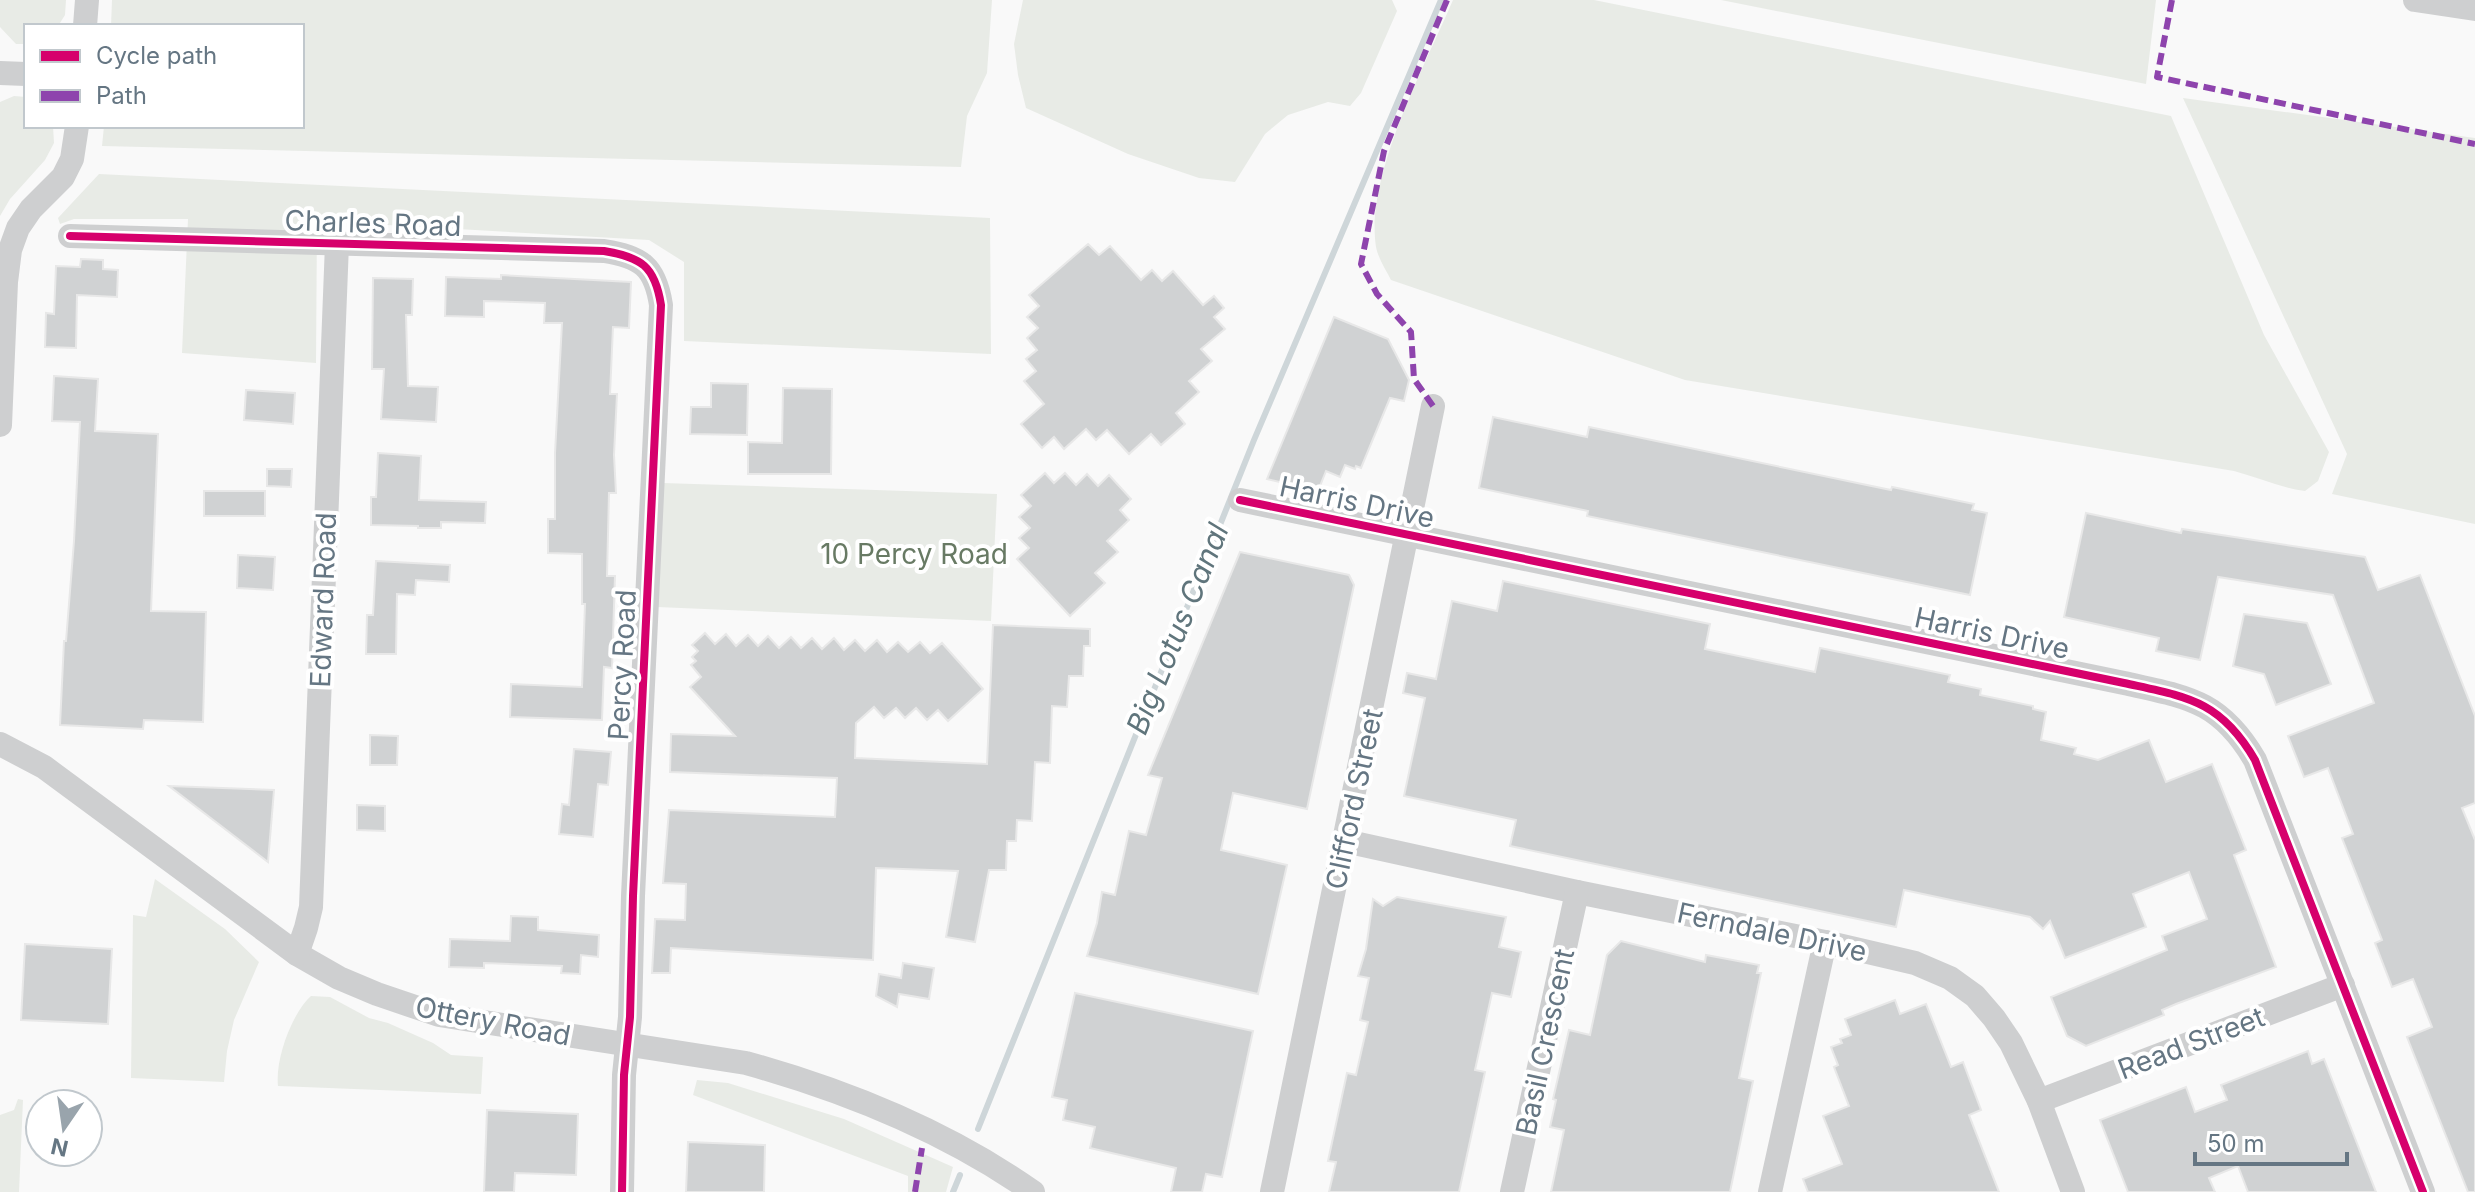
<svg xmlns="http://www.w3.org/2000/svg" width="2475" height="1192" font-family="Inter,sans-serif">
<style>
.green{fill:#e8ebe6}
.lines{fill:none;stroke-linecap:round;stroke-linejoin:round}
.stream{stroke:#ced6d9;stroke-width:6}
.building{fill:#d0d2d3;stroke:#e8e8e8;stroke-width:2}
.minor{stroke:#cecfd0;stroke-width:24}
.quiet{stroke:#8e44ad;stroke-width:6;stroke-dasharray:12 6;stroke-linecap:butt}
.cycleway-casing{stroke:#fff;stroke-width:13}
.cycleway{stroke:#d6006c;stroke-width:8}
.labels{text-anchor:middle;stroke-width:8;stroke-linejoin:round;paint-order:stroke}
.street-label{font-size:28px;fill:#657683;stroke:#fff}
.park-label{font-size:28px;fill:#687a64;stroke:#fff}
.water-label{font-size:30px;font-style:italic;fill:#60757c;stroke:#fff}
</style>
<rect width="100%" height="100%" fill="#f9f9f9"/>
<g class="green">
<polygon points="0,0 66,0 65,15 58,26 26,26 26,44 16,44 0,27"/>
<polygon points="112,0 992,0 987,73 967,116 961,167 102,146 104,126 302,126 302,26 111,26"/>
<polygon points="1023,0 1392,0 1397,11 1361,93 1350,106 1328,102 1288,115 1265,134 1235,182 1199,178 1128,154 1026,108 1018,75 1014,44"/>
<path d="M 1453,0 L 1594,0 L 2171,116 L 2264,335 L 2329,452 L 2318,481 L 2305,491 C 2281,488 2257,477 2234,471 L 1685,380 L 1391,280 C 1386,270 1378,258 1376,247 C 1365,176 1425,66 1453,0 Z"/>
<polygon points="1721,0 2156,0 2146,84"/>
<polygon points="14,96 26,97 26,126 53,126 54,143 45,160 10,199 0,216 0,102"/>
<polygon points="2183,98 2475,138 2475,524 2332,494 2347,454"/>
<polygon points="99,174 990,218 991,354 684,341 684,262 649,240 317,221 316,363 182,353 188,219 74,219 60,224 58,218"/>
<polygon points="663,483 997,494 991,621 657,607"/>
<polygon points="155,879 225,929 259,962 234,1020 227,1051 224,1082 131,1078 133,915 146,917"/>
<path d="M 311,996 L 330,997 L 369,1018 L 388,1023 L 433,1043 L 451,1055 L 483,1057 L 481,1094 L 278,1086 C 275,1059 292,1013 311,996 Z"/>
<polygon points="697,1080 728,1083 844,1119 953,1167 946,1192 908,1192 908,1176 693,1095"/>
<polygon points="18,1099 23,1100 19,1192 0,1192 0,1115 14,1110"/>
</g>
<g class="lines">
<g class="stream">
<polyline points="978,1129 1254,440 1441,0"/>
<polyline points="953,1192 960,1175"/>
</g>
</g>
<g class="building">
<polygon points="1088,244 1099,255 1110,246 1141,280 1152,270 1162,281 1173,271 1203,305 1214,296 1224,308 1214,317 1225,329 1201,349 1212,361 1189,381 1199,392 1176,413 1185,424 1161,445 1151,434 1129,454 1107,430 1096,440 1086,429 1064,449 1054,437 1042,448 1021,424 1044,404 1024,381 1036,371 1026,359 1037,350 1027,338 1038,328 1027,317 1039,306 1029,295"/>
<polygon points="81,259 103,260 103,269 118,270 117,297 77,295 76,348 45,347 46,313 54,314 56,266 80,267"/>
<polygon points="501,275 631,282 629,328 613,327 610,394 617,394 614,455 616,493 609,493 607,576 615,576 614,606 612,668 604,667 602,720 510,717 511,684 582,687 585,604 582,604 582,554 548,553 548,519 555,519 555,453 562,323 544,323 545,303 484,301 484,317 445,316 446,277 501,279"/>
<polygon points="373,278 413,279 412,315 406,315 408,386 438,387 436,422 381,419 384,369 372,369"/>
<polygon points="1334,317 1388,339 1409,380 1404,401 1390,398 1361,468 1356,466 1355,469 1345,465 1340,477 1326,471 1318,491 1267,479"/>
<polygon points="54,376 98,379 95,431 158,434 151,611 206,612 203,722 144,720 143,729 60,725 64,641 66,641 74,541 80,422 52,421"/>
<polygon points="711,383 748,384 747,435 690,434 691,407 711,407"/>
<polygon points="783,388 832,389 831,474 748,474 748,442 782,443"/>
<polygon points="246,390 295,393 293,424 244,420"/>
<polygon points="1493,417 1587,437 1589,427 1891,490 1892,487 1974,504 1972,510 1987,513 1970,595 1587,516 1588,511 1479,488"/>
<polygon points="378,453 421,456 419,500 486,502 485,523 441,522 441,528 418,528 418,526 371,525 371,497 376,497"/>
<polygon points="267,469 292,469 291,487 267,486"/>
<polygon points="1045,473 1054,483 1065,473 1076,485 1087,474 1098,486 1109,475 1131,499 1120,510 1129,520 1107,541 1118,552 1095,573 1105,583 1070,616 1017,559 1029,548 1019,538 1030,528 1019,517 1031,506 1021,495"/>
<rect x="204" y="491" width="61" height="25"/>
<polygon points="2086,513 2181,533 2182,529 2365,557 2378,590 2420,575 2475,716 2475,803 2462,808 2475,840 2475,1192 2468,1192 2407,1037 2432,1027 2413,979 2392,987 2375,943 2382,940 2342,838 2353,834 2328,768 2304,777 2288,736 2374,703 2333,595 2218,577 2200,660 2156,651 2159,638 2064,617"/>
<polygon points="1240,552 1349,575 1354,585 1307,809 1233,793 1221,850 1287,865 1258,994 1087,956 1097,923 1102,892 1115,895 1129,831 1146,835 1162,778 1148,775"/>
<polygon points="238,555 275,557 273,590 237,588"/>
<polygon points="376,561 450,565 449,582 416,580 415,595 397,594 396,654 366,654 367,615 373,615"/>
<polygon points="1503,581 1710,624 1705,649 1815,672 1820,648 1950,675 1948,682 1981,689 1980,695 2033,706 2033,709 2046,712 2041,740 2076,748 2074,754 2098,760 2149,740 2166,782 2212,764 2246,850 2234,855 2276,967 2176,1004 2162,1010 2164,1015 2086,1046 2067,1036 2051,997 2167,950 2162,936 2207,919 2189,872 2133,894 2146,927 2065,958 2050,921 2043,929 2030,917 1904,890 1896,927 1510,846 1516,820 1404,796 1425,698 1403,693 1407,673 1436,679 1452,601 1497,611"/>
<polygon points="2244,614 2307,623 2331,684 2276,705 2264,674 2233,666"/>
<polygon points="993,625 1090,629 1090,646 1084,646 1083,676 1069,676 1067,707 1052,706 1050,763 1035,762 1032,821 1017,820 1016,841 1007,841 1006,870 989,870 975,942 946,937 958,871 876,868 873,960 671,948 670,973 652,973 655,919 685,920 686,884 663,883 669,810 835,817 837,778 670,772 671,734 735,736 690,687 701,677 691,665 696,661 692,657 698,651 692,645 705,633 715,644 726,634 736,646 748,635 758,646 768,636 779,648 791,637 801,648 812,638 822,649 834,638 844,650 855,640 865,651 877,640 887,652 898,642 908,652 920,642 930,653 942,643 983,689 948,721 938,710 927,720 916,708 905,718 896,708 884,718 874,707 856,723 855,758 987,764"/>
<polygon points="370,735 398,736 397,765 370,765"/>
<polygon points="574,749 611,752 608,785 598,784 593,837 559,834 562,804 569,805"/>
<polygon points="169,786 274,790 268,862"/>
<polygon points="357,805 385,806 385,831 357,830"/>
<polygon points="1397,897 1506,917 1499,947 1521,952 1511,997 1492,993 1475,1070 1485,1072 1459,1192 1329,1192 1336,1162 1328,1161 1347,1073 1356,1075 1368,1022 1360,1020 1369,978 1358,976 1366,949 1373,899 1383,906"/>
<polygon points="511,916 538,917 538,930 599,935 598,957 581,955 580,974 561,973 562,966 484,963 484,968 449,967 450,939 510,941"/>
<polygon points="1621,941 1705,962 1706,955 1759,965 1757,973 1761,973 1739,1078 1753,1081 1730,1192 1551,1192 1564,1130 1550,1127 1556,1100 1553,1099 1569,1030 1590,1035 1607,955"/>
<polygon points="25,944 112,949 108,1024 21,1020"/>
<polygon points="903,963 934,968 929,999 899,994 897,1007 876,996 879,974 901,978"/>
<polygon points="1075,993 1253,1031 1222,1177 1206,1174 1202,1192 1171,1192 1176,1168 1090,1148 1095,1127 1063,1120 1067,1100 1052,1097"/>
<polygon points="1895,1000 1900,1014 1926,1004 1951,1067 1963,1062 1981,1110 1969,1115 1999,1192 1808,1192 1803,1179 1842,1164 1823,1116 1849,1106 1834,1067 1838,1065 1831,1047 1842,1043 1840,1039 1851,1035 1845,1019"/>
<polygon points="2308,1051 2312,1064 2324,1059 2376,1192 2248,1192 2238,1166 2209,1178 2215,1192 2128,1192 2100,1120 2186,1087 2195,1112 2227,1100 2221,1085"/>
<polygon points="487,1110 578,1114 576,1175 515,1173 514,1192 484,1192"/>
<polygon points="688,1142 765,1145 764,1192 686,1192"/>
</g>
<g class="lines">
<g class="minor">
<polyline points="2415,0 2475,9"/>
<polyline points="85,26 87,0"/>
<polyline points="0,73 26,74"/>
<path d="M 70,236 L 604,251 C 641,257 655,266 661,305 L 633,896 L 630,1017 L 624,1075 L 622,1192"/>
<polyline points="0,425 6,282 10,250 18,228 31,209 63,177 72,159 77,126"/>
<path d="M 1240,500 L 2124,683 C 2187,697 2220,700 2255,760 L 2423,1192"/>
<path d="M 0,744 L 44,767 L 297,954 L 339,978 L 377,994 L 439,1015 L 746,1063 C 847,1091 946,1131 1033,1192"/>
<polyline points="1345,841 1577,892 1825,942 1915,963 1950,978 1975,996 1994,1018 2011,1043 2039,1101 2073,1192"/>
<polyline points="297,954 306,928 311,907 337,244"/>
<polyline points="2039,1101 2343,985"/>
<polyline points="1272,1192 1433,406"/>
<polyline points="1512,1192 1577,892"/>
<polyline points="1770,1192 1825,942"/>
</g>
<g class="quiet">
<polyline points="2172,0 2157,77 2475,144"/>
<polyline points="1433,406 1414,379 1411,332 1377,294 1361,264 1384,151 1447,0"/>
<polyline points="915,1192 922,1148"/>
</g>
<g class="cycleway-casing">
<g id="cycleway">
<path d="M 70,236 L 604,251 C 641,257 655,266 661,305 L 633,896 L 630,1017 L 624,1075 L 622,1192"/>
<path d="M 1240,500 L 2124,683 C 2187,697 2220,700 2255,760 L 2423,1192"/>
</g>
</g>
<use href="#cycleway" class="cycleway"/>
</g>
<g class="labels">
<g class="street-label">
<text transform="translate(373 223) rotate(2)" y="10">Charles Road</text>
<text transform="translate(1357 502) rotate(12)" y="10">Harris Drive</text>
<text transform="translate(323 600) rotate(-88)" y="10">Edward Road</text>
<text transform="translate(1992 633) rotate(12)" y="10">Harris Drive</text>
<text transform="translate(622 665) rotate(-87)" y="10">Percy Road</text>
<text transform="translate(1354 799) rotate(-78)" y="10">Clifford Street</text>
<text transform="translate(1772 932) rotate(12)" y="10">Ferndale Drive</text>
<text transform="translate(493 1021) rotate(11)" y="10">Ottery Road</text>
<text transform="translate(1545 1042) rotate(-78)" y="10">Basil Crescent</text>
<text transform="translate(2191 1043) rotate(-21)" y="10">Read Street</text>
</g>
<g class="park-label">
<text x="914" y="564">10 Percy Road</text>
</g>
<g class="water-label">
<text transform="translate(1178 629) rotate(-68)" y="10">Big Lotus Canal</text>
</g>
</g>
<rect x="24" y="24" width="280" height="104" fill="#ffffff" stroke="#c1c8cd" stroke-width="2"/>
<rect x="40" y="50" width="40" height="12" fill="#d6006c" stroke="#c1c8cd" stroke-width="2"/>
<text x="96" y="64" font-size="24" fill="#657683">Cycle path</text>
<rect x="40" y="90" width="40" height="12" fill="#8e44ad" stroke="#c1c8cd" stroke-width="2"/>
<text x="96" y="104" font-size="24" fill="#657683">Path</text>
<g transform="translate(64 1128) rotate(193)"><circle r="38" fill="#ffffff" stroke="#c1c8cd" stroke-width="2"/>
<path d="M0-6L14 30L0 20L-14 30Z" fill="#99a4ac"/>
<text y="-12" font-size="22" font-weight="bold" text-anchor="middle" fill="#657683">N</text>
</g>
<path d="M2195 1152v12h152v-12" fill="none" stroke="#657683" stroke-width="4"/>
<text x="2207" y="1152" font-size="24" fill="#657683" stroke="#ffffff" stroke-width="6" paint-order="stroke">50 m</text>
</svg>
